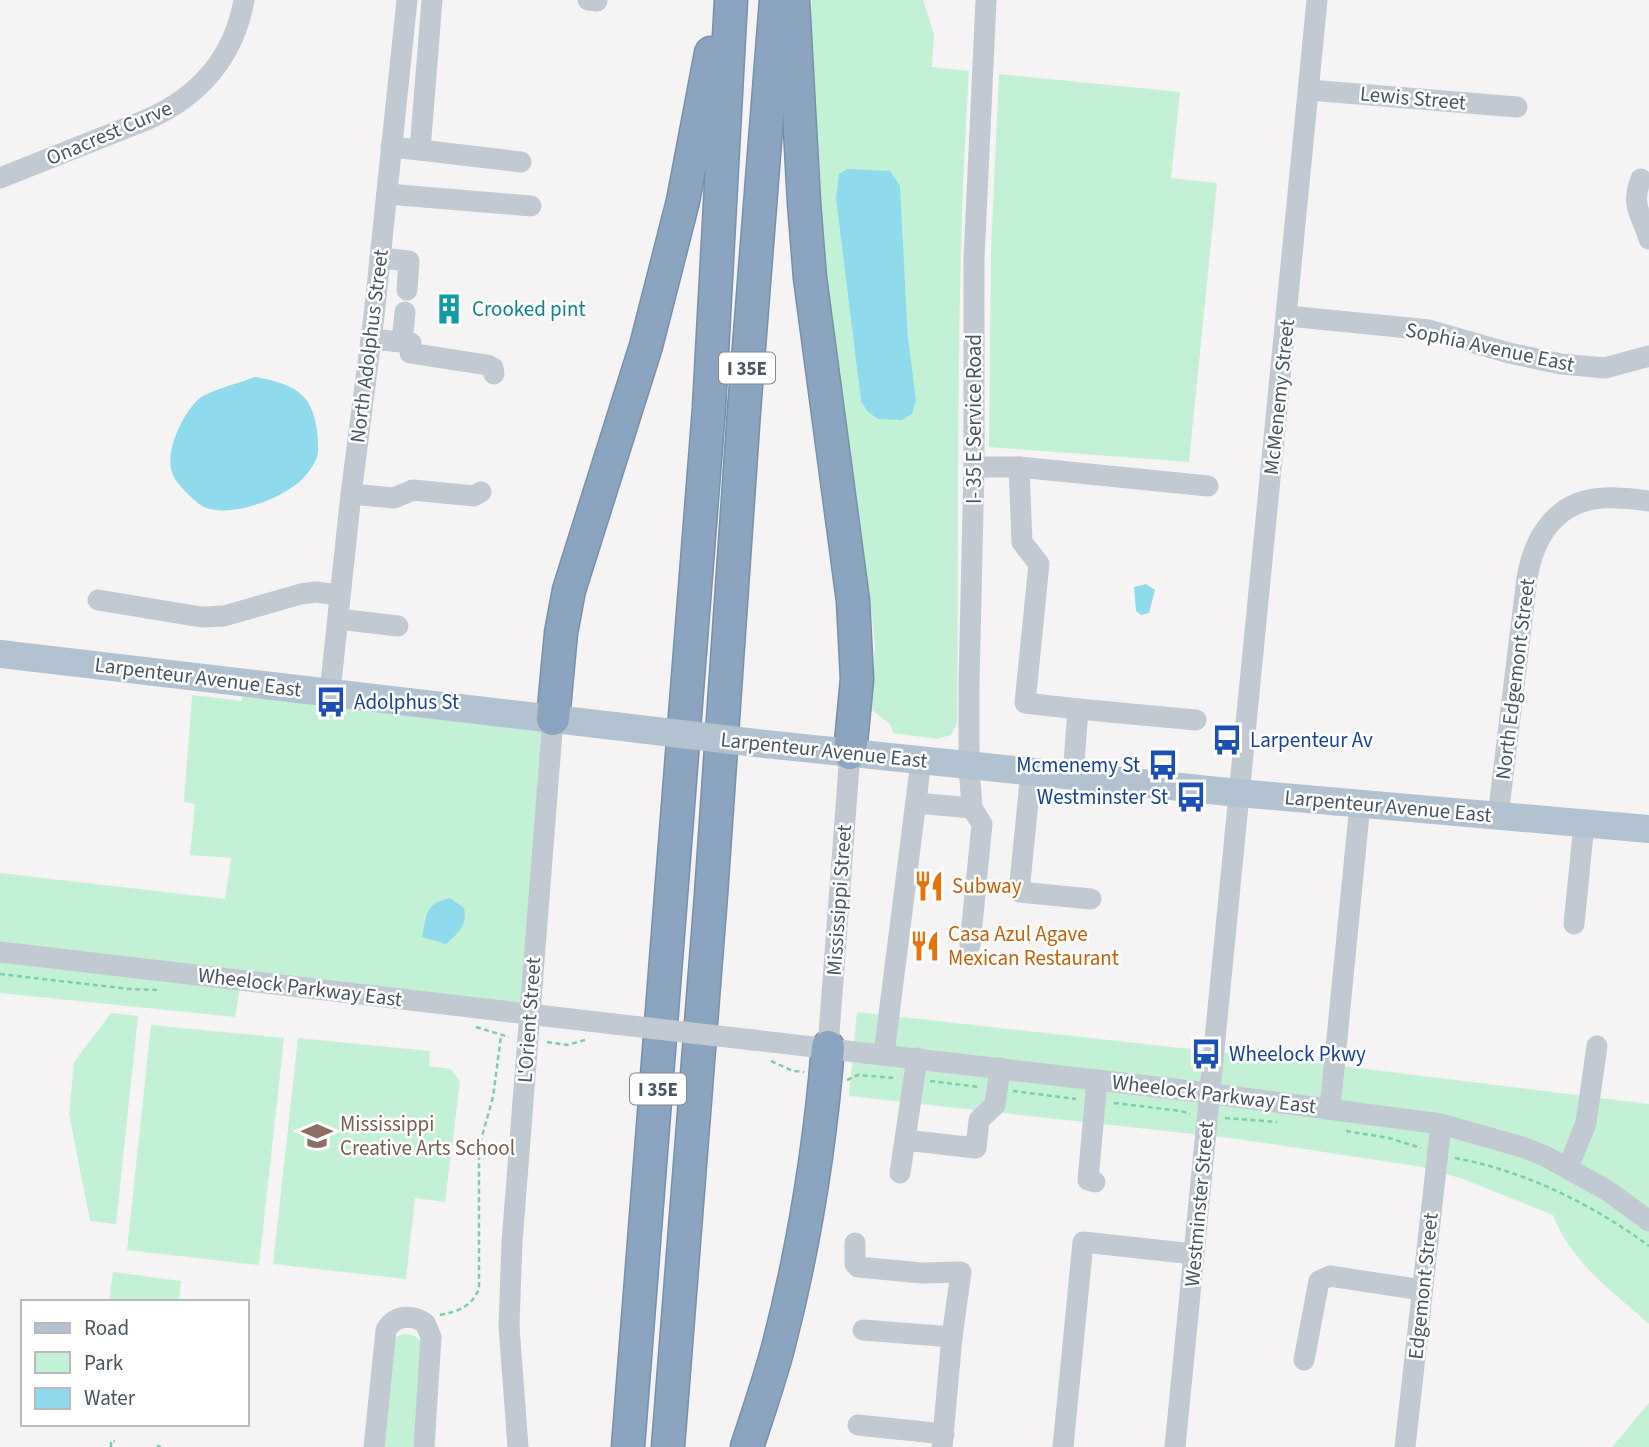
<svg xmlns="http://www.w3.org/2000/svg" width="1649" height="1447" font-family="'Source Sans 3',sans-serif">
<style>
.green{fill:#c3f1d5;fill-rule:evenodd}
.water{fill:#90daee}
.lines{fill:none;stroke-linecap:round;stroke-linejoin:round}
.highway-casing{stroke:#7690ad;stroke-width:35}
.path{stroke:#7ad0a6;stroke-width:2.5;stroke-dasharray:5 3.5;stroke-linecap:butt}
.minor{stroke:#c1cad2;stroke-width:21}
.major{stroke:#b3c2d1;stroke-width:28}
.highway{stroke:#8ba5c1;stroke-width:32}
.minor-bridge{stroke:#c1cad2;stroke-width:21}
.major-bridge{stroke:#b3c2d1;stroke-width:28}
.labels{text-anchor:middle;stroke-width:5;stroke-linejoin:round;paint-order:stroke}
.shield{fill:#fff;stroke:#808990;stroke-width:2}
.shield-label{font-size:19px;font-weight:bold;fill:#4a5661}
.street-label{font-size:21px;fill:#4a5661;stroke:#fff}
.culture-label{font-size:21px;fill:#0d838f;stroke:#fff;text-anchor:start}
.transit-label{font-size:21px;fill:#164399;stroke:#fff;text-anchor:start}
.food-label{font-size:21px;fill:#c56008;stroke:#fff;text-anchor:start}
.education-label{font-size:21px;fill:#785e54;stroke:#fff;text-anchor:start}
</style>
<rect width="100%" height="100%" fill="#f5f3f3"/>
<g class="green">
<path d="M 812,0 L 923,0 L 934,34 L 932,67 L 969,71 C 955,288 959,505 957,723 L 951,735 L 937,739 L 893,733 L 891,725 L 870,708 L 875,647 L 870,597 L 849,468 L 834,404 L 807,85 ZM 900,186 L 908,338 L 867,411 L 861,401 L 836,199 Z"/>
<polygon points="999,74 1180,92 1171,178 1217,183 1189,462 989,447 991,250"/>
<polygon points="244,682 553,719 529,1014 241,981 235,1017 0,993 0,873 225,899 231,858 190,855 195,804 184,802 192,695 242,701"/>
<path d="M 857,1012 L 1334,1065 L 1649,1104 L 1649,1324 C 1612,1291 1571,1262 1553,1215 L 1463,1179 L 1422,1167 L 1238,1139 L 849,1096 Z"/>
<polygon points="111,1013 138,1016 116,1224 90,1221 69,1114 74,1062"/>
<polygon points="151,1025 284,1038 259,1265 127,1250"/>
<polygon points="298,1038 430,1051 429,1066 451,1069 460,1082 445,1202 415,1198 406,1279 273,1264"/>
<polygon points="113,1272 181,1281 179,1302 109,1302"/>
<path d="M 403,1334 C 413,1334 418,1337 424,1345 L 418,1447 L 378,1447 L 392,1339 Z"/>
<polygon points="1649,1403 1649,1447 1612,1447"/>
</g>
<g class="water">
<polygon points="847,169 890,171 900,186 908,338 916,400 912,414 902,420 878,419 867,411 861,401 836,199 839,174"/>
<path d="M 255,377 C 271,380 292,384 304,397 C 316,410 319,437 318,453 C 317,460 310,471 305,476 C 287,498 228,520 202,506 C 195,502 176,483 173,475 C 163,454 183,412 200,398 C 209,391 242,382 255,377 Z"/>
<polygon points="1146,584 1155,590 1149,613 1141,615 1136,611 1134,587"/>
<path d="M 450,898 L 464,908 C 468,925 458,933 446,944 L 422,937 C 427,915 424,904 450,898 Z"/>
</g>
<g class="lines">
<g class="highway-casing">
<g id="highway">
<polyline points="793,0 804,203 810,278 853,601 857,679 850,753"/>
<polyline points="553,719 561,633 569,590 646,346 683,201 711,53"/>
<polyline points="628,1447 709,408 731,0"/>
<polyline points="668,1447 711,895 744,411 776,0"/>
<path d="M 747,1447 C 758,1413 770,1379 779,1344 C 804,1247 820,1147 828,1047"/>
</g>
</g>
<g class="path">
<polyline points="0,974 129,989 157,990"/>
<polyline points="476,1027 509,1037"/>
<polyline points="547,1042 567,1045 585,1040"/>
<polyline points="771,1061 793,1071 804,1072"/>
<polyline points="847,1080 858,1075 895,1078"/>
<polyline points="930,1081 979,1087"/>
<polyline points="1013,1091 1076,1099"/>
<polyline points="1114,1103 1181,1111 1190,1114"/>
<polyline points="1225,1118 1277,1122"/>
<polyline points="1346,1131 1389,1138 1421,1148"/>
<path d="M 1455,1158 C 1525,1171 1592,1204 1649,1246"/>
<path d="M 440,1315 C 459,1311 471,1307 479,1289 L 479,1147 L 493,1097 L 501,1036"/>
<polyline points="157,1446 161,1447"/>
<polyline points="111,1447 111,1441 115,1441"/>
</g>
<g class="minor">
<polyline points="588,0 597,1"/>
<polyline points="1309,90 1517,107"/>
<polyline points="391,147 420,150 432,0"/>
<polyline points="420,150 521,162"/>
<path d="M 0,178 L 146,120 C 199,97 234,57 244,0"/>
<path d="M 1641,179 C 1630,206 1642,215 1649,239"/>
<polyline points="387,194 531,206"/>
<polyline points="380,258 409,261 407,290"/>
<polyline points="1288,316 1429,330 1509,353 1561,364 1605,368 1649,356"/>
<polyline points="371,339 411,343 410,353 487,365 493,368 494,374"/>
<polyline points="402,342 405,312"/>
<polyline points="974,467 1019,467 1022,542 1039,564 1025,703 1078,709 1073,776"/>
<polyline points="1019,467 1208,486"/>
<polyline points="351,494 394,498 413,490 474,496 481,492"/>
<polyline points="98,600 201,617 224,616 301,594 315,592 340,595"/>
<polyline points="338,619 398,626"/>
<polyline points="330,692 351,494 374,316 407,0"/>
<polyline points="1078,709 1196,720"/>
<polyline points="1031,772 1019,892 1091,899"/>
<polyline points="916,803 972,808"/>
<path d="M 1498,816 L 1527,578 C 1534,536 1557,500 1604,498 C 1619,497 1634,499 1649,501"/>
<polyline points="1574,924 1584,824"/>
<polyline points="970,945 982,824 972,808 969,765 969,684 974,467 974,259 986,0"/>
<polyline points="0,952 614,1024"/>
<polyline points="753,1040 1191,1091 1441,1124 1525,1148 1545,1156 1608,1191 1649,1221"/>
<polyline points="828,1047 850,753"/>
<polyline points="884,1054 921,761"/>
<polyline points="1330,1109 1360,804"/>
<polyline points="905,1140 976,1148 979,1120 995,1105 1000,1068"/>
<polyline points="1568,1168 1586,1123 1597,1046"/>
<polyline points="900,1173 917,1058"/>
<polyline points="1095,1182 1088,1180 1097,1080"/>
<polyline points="855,1243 855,1264 858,1267 922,1273 961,1272 952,1337 942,1447"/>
<polyline points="863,1330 952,1337"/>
<polyline points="1304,1360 1319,1281 1330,1276 1422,1290"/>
<polyline points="858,1425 944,1434"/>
<path d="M 374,1447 L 386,1330 C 395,1315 411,1314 425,1323 L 431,1337 L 424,1447"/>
<polyline points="518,1447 509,1326 512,1242 553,719"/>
<polyline points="1063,1447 1083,1242 1194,1254"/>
<polyline points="1175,1447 1317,0"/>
<polyline points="1405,1447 1441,1124"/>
</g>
<g class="major">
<polyline points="0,654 614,726"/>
<polyline points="765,744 1238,793 1649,829"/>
</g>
<use href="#highway" class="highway"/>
<polyline class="minor-bridge" points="614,1024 753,1040"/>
<polyline class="major-bridge" points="614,726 765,744"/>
</g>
<defs>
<g id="building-bare" transform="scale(2.415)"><path d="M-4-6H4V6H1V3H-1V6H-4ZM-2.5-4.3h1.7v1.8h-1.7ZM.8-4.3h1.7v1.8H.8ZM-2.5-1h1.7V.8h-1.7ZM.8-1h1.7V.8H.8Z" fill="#0f9aa8" stroke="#fff" stroke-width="2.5" paint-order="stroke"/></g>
<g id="bus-bare" transform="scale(2.415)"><path d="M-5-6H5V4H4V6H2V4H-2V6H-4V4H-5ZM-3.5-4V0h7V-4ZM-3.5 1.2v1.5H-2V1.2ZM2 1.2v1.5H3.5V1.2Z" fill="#1a4fb4" stroke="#fff" stroke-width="2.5" paint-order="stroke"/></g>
<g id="restaurant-bare" transform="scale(2.415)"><path d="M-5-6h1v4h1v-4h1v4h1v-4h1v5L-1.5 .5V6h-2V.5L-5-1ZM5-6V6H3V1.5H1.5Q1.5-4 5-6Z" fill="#e8710a" stroke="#fff" stroke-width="2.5" paint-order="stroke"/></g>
<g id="school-bare" transform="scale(2.415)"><path d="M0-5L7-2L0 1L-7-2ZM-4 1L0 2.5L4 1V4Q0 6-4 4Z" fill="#8d6e63" stroke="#fff" stroke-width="2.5" paint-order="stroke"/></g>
</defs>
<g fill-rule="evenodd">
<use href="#building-bare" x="449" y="309"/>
<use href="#bus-bare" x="331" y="702"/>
<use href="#bus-bare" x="1227" y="740"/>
<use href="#bus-bare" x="1163" y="765"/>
<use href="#bus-bare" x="1191" y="797"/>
<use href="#restaurant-bare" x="929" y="886"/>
<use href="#restaurant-bare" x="925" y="946"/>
<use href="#bus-bare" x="1206" y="1054"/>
<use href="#school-bare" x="317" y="1136"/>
</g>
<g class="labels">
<g class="shield">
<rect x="719" y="352.5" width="56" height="31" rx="5"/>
<rect x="630" y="1073.5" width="56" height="31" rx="5"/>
</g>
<g class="shield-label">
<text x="747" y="375">I 35E</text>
<text x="658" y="1096">I 35E</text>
</g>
<g class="street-label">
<text transform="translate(1413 98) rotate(5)" y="7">Lewis Street</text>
<text transform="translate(109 133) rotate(-23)" y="7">Onacrest Curve</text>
<text transform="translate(369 346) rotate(-83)" y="7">North Adolphus Street</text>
<text transform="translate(1490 347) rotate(12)" y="7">Sophia Avenue East</text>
<text transform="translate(1279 397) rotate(-84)" y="7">McMenemy Street</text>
<text transform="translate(974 419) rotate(-90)" y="7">I- 35 E Service Road</text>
<text transform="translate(198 677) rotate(7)" y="7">Larpenteur Avenue East</text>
<text transform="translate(1515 679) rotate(-83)" y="7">North Edgemont Street</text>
<text transform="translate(824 750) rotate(6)" y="7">Larpenteur Avenue East</text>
<text transform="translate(1388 806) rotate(5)" y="7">Larpenteur Avenue East</text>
<text transform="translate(839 900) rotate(-86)" y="7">Mississippi Street</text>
<text transform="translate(300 987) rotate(7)" y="7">Wheelock Parkway East</text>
<text transform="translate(529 1020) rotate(-86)" y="7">L'Orient Street</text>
<text transform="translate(1214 1094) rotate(7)" y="7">Wheelock Parkway East</text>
<text transform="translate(1199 1204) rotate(-85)" y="7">Westminster Street</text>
<text transform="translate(1423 1286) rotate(-84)" y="7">Edgemont Street</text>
</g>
<g class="culture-label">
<text x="472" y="316">Crooked pint</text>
</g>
<g class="transit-label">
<text x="354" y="709">Adolphus St</text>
<text x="1250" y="747">Larpenteur Av</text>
<text x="1140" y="772" text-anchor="end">Mcmenemy St</text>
<text x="1168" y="804" text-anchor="end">Westminster St</text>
<text x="1229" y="1061">Wheelock Pkwy</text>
</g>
<g class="food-label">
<text x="952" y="893">Subway</text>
<text x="948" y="941">Casa Azul Agave<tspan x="948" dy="24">Mexican Restaurant</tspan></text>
</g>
<g class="education-label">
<text x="340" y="1131">Mississippi<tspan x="340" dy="24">Creative Arts School</tspan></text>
</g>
</g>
<rect x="21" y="1300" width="228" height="126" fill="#ffffff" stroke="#b7bbc0" stroke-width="2"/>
<rect x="35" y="1323" width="35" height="10" fill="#b3c2d1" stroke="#b7bbc0" stroke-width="2"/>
<text x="84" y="1335" font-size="21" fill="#4a5661">Road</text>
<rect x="35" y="1352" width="35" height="21" fill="#c3f1d5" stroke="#b7bbc0" stroke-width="2"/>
<text x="84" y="1370" font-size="21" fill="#4a5661">Park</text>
<rect x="35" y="1388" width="35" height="21" fill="#90daee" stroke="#b7bbc0" stroke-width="2"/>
<text x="84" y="1405" font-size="21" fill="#4a5661">Water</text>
</svg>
